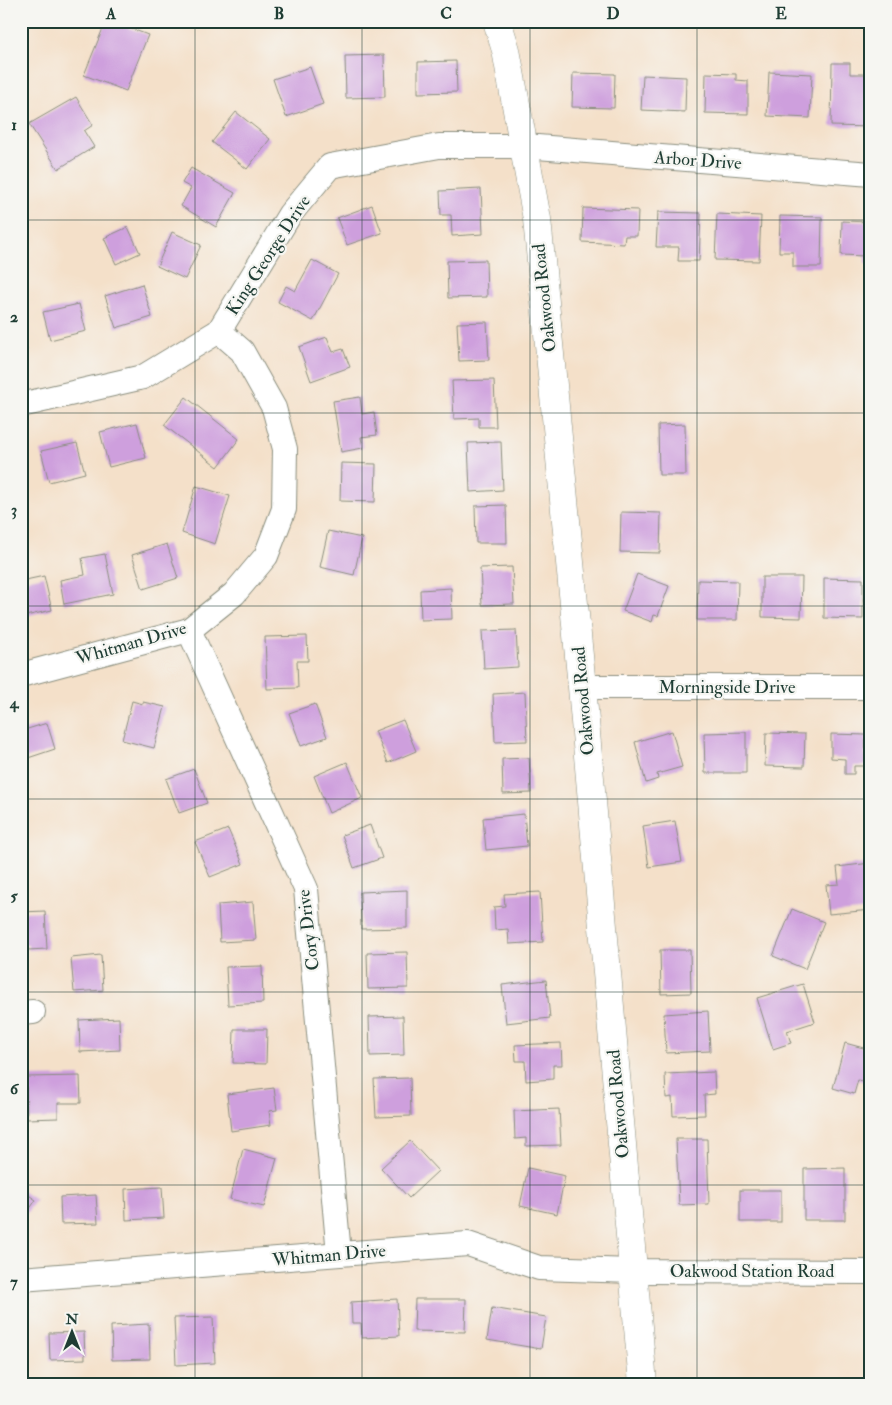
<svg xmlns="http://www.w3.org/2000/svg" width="892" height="1405" font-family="'IM FELL Double Pica',serif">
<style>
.building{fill:#ce9fdd}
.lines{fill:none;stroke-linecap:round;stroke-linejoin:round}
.minor-casing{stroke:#8a8e7e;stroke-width:26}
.tertiary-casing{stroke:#8a8e7e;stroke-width:29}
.minor{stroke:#fff;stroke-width:24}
.tertiary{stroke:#fff;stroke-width:28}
.grid{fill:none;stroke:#1f3d34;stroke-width:1;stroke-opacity:0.55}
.labels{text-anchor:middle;stroke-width:4.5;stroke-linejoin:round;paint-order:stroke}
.street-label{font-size:18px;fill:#1f3d34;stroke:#f6f6f2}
.neatline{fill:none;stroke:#1f3d34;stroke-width:2}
.grid-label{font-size:16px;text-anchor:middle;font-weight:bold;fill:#1f3d34}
</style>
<rect width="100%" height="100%" fill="#f6f6f2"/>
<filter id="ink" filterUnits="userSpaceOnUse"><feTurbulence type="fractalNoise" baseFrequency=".02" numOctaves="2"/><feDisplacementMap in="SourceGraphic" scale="10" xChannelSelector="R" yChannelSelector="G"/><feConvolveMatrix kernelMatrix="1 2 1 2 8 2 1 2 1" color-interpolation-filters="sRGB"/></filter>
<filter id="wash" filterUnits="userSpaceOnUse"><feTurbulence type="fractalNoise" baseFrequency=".0096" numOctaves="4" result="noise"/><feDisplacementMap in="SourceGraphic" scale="20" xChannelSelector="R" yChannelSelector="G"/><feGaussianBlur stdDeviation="1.12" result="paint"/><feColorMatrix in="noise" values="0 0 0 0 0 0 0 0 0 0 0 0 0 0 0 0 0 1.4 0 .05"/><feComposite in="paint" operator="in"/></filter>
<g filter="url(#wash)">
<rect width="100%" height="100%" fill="#f4e0c9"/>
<g id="blocks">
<g class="building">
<polygon points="106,21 126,21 124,26 148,35 126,91 84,75"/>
<polygon points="384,55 385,97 346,98 345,56"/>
<polygon points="456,61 457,92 418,93 418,62"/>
<polygon points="832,63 850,63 850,74 871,74 871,127 831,126"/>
<polygon points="310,67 323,104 286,117 273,79"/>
<polygon points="769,72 812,74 810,118 767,116"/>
<polygon points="573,73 615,74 614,108 572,107"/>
<polygon points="706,73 736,74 736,80 748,81 748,114 705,113"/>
<polygon points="643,75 686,77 685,112 641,110"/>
<polygon points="76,97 93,125 84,131 94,147 58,169 29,124"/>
<polygon points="236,112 270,139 247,169 212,142"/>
<polygon points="191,168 235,193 216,227 181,206 191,188 182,183"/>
<polygon points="481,189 483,234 452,236 451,215 441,215 440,191"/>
<polygon points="372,205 382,233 347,245 337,218"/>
<polygon points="583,208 638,210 637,236 625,236 624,244 582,242"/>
<polygon points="658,212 701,213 699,261 678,261 679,247 656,247"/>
<polygon points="717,214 761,216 759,261 715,260"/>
<polygon points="780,216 822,217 821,267 793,267 793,252 779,252"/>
<polygon points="842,221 871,222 871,263 865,263 865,256 841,255"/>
<polygon points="128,227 140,253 116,264 104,238"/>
<polygon points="172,232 201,245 185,279 157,266"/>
<polygon points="312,260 338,274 313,321 278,302 286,286 295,291"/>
<polygon points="486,260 487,297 448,298 447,261"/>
<polygon points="142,284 152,317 116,328 105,296"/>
<polygon points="79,304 86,331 50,340 43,312"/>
<polygon points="21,320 27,350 21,351"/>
<polygon points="487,322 489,360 459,361 457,323"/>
<polygon points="327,337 333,352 343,349 350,367 311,381 299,347"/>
<polygon points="494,380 496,427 479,427 479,418 454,419 452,381"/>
<polygon points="186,397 239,439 218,467 164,425"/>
<polygon points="360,397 362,414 374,412 377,435 361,437 363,448 341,452 333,401"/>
<polygon points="137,423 146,458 109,467 100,432"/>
<polygon points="685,424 686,475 659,475 658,425"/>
<polygon points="501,442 503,490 470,492 468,443"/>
<polygon points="77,443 85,473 49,482 41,451"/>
<polygon points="341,463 376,464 375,502 340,501"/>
<polygon points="196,486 230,496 215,544 182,533"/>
<polygon points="506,505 507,543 476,543 475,506"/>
<polygon points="621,512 661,513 660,553 620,552"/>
<polygon points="328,531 362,538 354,575 320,567"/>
<polygon points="167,544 178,578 143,589 132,555"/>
<polygon points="105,554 113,594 64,604 60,580 85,575 82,558"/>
<polygon points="512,567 514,604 482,605 480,568"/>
<polygon points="637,574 669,586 658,616 654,615 652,622 623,611"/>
<polygon points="44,576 52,610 21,617 21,581"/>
<polygon points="762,577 802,577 801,618 762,617"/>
<polygon points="824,578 863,579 863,619 824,618"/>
<polygon points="698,580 738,581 737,620 697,620"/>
<polygon points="451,588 452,619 421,620 420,590"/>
<polygon points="516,630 518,667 484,669 482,631"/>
<polygon points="307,636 308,661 297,661 298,688 267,689 265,637"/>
<polygon points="525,692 527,741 495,742 493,694"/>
<polygon points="132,701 143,704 143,702 165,707 154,748 122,740"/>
<polygon points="315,704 327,737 301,746 289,713"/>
<polygon points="403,720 416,751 388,763 375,731"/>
<polygon points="47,723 55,749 22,760 21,731"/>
<polygon points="672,731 682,767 657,774 658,779 646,783 635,742"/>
<polygon points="746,732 746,773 705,773 704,733"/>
<polygon points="766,733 805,734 804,767 765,766"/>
<polygon points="831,734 866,735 865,766 854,766 854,774 845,774 845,759 831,758"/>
<polygon points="529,758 531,793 503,794 502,759"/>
<polygon points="347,762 362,798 329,813 314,776"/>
<polygon points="194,769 207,803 179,813 166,779"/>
<polygon points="524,814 527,846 486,850 483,818"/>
<polygon points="675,821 682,862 649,867 643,826"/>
<polygon points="370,825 382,858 354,868 342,835"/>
<polygon points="228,829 243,864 210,877 195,842"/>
<polygon points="871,863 871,910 829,914 826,885 839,884 837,867"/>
<polygon points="407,890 407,928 361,929 360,892"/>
<polygon points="540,892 543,942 509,944 508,929 495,930 494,907 505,906 504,894"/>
<polygon points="253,902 256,940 220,942 218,905"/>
<polygon points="792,909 824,922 805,969 773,956"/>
<polygon points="45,911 47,949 28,950 28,945 21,945 21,912"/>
<polygon points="660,950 690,950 691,993 661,994"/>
<polygon points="407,952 408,988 368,989 367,953"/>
<polygon points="101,955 103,990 74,992 71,958"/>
<polygon points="262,966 263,1003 228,1005 226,967"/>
<polygon points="546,980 550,1018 506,1023 502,985"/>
<polygon points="803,984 815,1022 787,1031 791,1043 773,1049 757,998"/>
<polygon points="708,1011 710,1051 666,1053 664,1014"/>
<polygon points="403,1016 404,1055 370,1056 369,1017"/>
<polygon points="119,1018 120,1050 80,1052 79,1020"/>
<polygon points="234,1029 267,1029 266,1064 233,1063"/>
<polygon points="561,1043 562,1065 553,1065 553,1079 526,1081 525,1061 516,1061 515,1045"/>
<polygon points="845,1043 871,1050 871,1084 858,1080 854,1094 833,1088"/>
<polygon points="714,1072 715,1094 704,1095 705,1115 673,1116 672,1097 666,1098 665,1074"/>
<polygon points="80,1076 81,1103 58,1103 58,1118 27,1119 26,1077"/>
<polygon points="410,1078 411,1116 376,1117 374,1079"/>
<polygon points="274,1088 277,1110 269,1111 271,1125 231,1131 227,1094"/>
<polygon points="559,1109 561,1145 526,1146 526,1138 515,1139 514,1111"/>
<polygon points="676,1139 707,1139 709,1204 679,1205"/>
<polygon points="410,1141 438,1171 409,1198 381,1168"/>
<polygon points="243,1149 277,1158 264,1207 230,1199"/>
<polygon points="528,1168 565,1176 557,1214 520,1206"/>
<polygon points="845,1168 845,1220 804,1220 804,1169"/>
<polygon points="866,1179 871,1179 871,1223 867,1223"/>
<polygon points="162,1187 164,1218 126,1220 125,1189"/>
<polygon points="21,1190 36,1200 21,1221"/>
<rect x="740" y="1190" width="41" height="32"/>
<polygon points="96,1195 98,1223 61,1224 60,1197"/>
<polygon points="397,1299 399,1336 362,1338 361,1323 352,1323 351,1302"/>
<polygon points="415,1299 466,1299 465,1332 414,1331"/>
<polygon points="492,1308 546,1317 541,1349 487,1340"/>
<polygon points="213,1317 215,1363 176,1365 174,1318"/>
<polygon points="149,1324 150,1359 112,1360 111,1326"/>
<polygon points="84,1332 85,1359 50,1360 49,1333"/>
</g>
</g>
</g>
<g filter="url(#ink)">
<use href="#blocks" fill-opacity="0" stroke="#8a8e7e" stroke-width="1"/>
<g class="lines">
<g class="minor-casing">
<g id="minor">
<polyline points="21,405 143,377 219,331 290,214 330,166 439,146 525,146 871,174"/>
<polyline points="189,630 306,889 339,1254"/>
<polyline points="21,675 189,630 234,594 266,556 284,509 285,449 274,408 242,351 219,331"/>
<polyline points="582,687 871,687"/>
<polyline points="21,1013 33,1012"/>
<polyline points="21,1279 468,1244 539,1268 633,1271 871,1272"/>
</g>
</g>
<g class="tertiary-casing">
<polyline id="tertiary" points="497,21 506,50 537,219 582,687 643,1384"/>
</g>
<use href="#minor" class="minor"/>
<use href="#tertiary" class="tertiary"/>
</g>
</g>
<path class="grid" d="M 195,21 L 195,1384M 362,21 L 362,1384M 530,21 L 530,1384M 697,21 L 697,1384M 21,220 L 871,220M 21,413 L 871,413M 21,606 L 871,606M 21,799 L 871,799M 21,992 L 871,992M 21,1185 L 871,1185"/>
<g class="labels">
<g class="street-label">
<text transform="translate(698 160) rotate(4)" y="6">Arbor Drive</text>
<text transform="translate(268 255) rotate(-57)" y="6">King George Drive</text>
<text transform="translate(544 298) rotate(-96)" y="6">Oakwood Road</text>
<text transform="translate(131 643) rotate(-16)" y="6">Whitman Drive</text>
<text x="727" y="693">Morningside Drive</text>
<text transform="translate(583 701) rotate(-95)" y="6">Oakwood Road</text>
<text transform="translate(308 930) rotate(-97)" y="6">Cory Drive</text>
<text transform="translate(618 1104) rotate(-95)" y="6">Oakwood Road</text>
<text transform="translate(329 1255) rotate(-5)" y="6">Whitman Drive</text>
<text x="752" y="1277">Oakwood Station Road</text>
</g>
</g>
<rect width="892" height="1405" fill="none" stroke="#f6f6f2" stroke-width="55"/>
<g transform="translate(72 1332)" stroke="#f6f6f2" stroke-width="4" paint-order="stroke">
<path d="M0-4L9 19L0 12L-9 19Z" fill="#1f3d34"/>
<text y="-8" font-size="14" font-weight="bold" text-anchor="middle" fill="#1f3d34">N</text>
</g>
<rect x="28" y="28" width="836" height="1350" class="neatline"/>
<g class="grid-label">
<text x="111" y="19">A</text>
<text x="279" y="19">B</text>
<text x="446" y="19">C</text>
<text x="613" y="19">D</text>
<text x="781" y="19">E</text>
<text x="14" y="130">1</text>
<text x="14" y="322">2</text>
<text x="14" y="515">3</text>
<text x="14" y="708">4</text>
<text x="14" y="901">5</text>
<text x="14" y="1094">6</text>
<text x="14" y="1287">7</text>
</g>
</svg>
